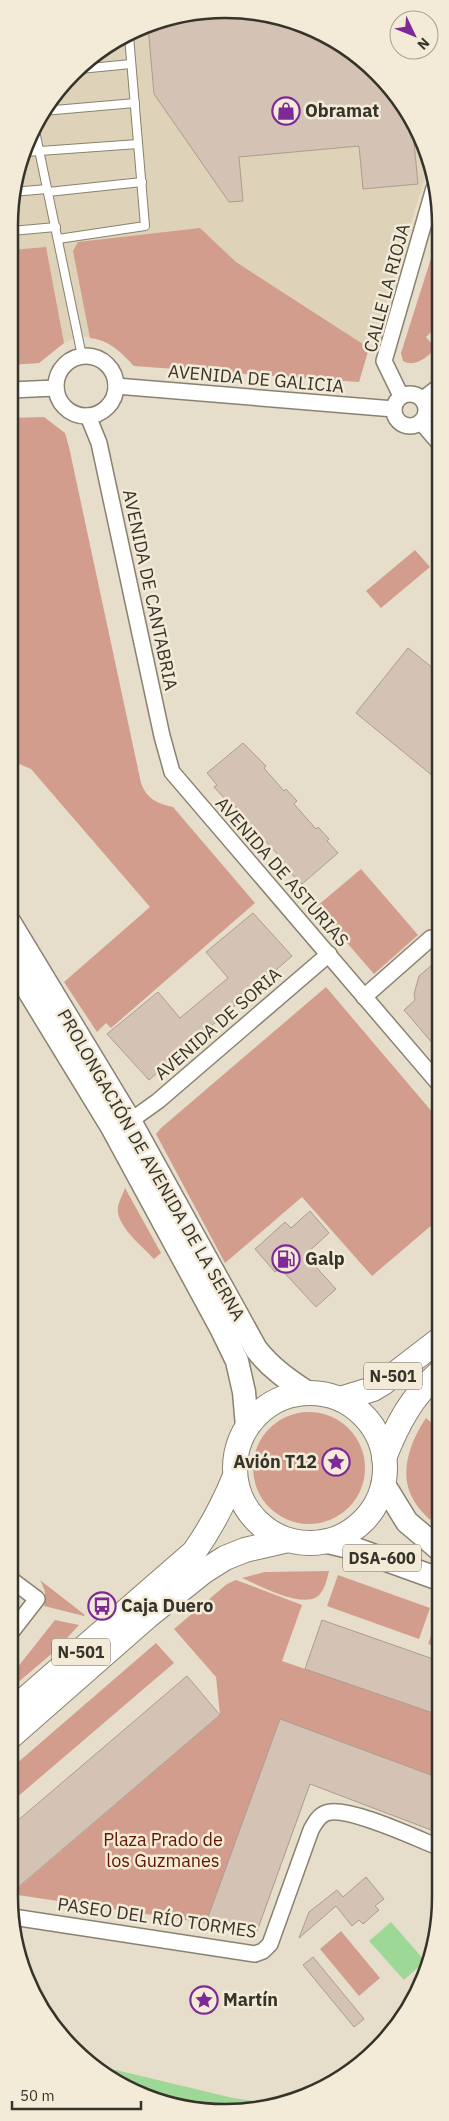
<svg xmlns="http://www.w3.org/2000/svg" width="449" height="2121" font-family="'IBM Plex Sans',sans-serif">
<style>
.built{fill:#ded3b8}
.green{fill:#d39d8e}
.water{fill:#9ed896}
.building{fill:#d4c3b5;stroke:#ac9c8e}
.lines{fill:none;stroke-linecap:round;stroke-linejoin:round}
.service-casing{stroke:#898270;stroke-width:10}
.minor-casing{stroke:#898270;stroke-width:18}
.primary-casing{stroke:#898270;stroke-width:25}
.trunk-casing{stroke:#898270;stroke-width:26}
.service{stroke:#fff;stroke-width:8}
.minor{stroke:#fff;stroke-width:15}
.primary{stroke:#fff;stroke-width:22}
.trunk{stroke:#fff;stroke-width:24}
.labels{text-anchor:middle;stroke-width:5;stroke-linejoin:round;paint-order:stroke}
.shield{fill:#f3ebd7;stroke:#6f6a5f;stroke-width:1}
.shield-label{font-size:16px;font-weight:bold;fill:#36332b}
.poi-label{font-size:18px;font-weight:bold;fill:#36332b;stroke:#f3ebd7;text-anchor:start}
.street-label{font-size:18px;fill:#36332b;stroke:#f3ebd7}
.park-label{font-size:18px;fill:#601601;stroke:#f3ebd7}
.rim{fill:none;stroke:#36332b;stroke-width:2.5}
</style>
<rect width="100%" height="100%" fill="#e6deca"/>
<polygon class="built" points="252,11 320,31 377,72 418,129 428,167 379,328 373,336 359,382 134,366 112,345 99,339 86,337 71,340 59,346 39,363 10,365 11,197 38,117 93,54 168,16"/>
<g class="green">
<path d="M 200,228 L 236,262 L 369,348 L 359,382 L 134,366 C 121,352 109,340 90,338 L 73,251 L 78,242 Z"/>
<path d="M 440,230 L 440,323 L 426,337 L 436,349 C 426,357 416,368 403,361 L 401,353 Z"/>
<polygon points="46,247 64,343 39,363 10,365 11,250"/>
<path d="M 44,417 L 65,433 L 69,447 L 141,783 C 147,799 156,803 173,807 L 255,903 L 111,1028 L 106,1023 L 97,1032 L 64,982 L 150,907 L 31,769 L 10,760 L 10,418 Z"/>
<polygon points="415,550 430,567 381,608 366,591"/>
<polygon points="361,869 418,935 374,974 316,907"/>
<polygon points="326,987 439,1120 439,1219 372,1276 302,1197 225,1263 156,1134 161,1128"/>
<path d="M 125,1188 L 161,1253 L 154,1259 C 143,1247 115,1225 118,1207 C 119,1201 123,1194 125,1188 Z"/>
<circle cx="309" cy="1468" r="56"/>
<path d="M 426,1418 L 439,1429 C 439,1458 445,1494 430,1520 C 424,1514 417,1507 413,1499 C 398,1473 411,1440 426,1418 Z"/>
<path d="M 329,1571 C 327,1579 325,1590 318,1596 C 302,1609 259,1585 242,1578 L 265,1572 Z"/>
<polygon points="338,1575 430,1608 419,1639 327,1606"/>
<path d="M 40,1580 L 85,1615 L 84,1616 L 44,1606 C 47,1596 45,1589 40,1580 Z"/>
<polygon points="236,1580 302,1605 282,1661 439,1715 439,1778 280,1719 206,1923 11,1894 220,1715 216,1677 174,1629 227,1584"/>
<polygon points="439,1615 439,1647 428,1644"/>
<polygon points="55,1620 79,1625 56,1650 9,1690 9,1678"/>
<polygon points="156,1643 174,1663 9,1804 9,1770"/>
<polygon points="341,1931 380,1978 359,1996 320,1949"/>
</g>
<g class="water">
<polygon points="391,1922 425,1961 404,1980 369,1941"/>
<polygon points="103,2070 116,2070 233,2098 272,2104 211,2112 142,2096"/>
</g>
<g class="building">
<polygon points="252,11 320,31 377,72 412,121 418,184 363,189 359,146 239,157 243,201 229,202 154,94 148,26 168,16"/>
<polygon points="408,648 439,673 439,781 356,713"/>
<polygon points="243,743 266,766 264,768 284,791 286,789 297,801 294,804 316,829 318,827 329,839 327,841 338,853 302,884 278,861 281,858 259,834 257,836 246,823 248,821 228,798 226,800 214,787 217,785 207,773"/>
<polygon points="253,913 292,956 149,1080 107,1034 158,992 180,1018 228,978 206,952"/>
<polygon points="439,959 439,1051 404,1010 415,1000 414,994 419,976"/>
<polygon points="310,1211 329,1233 305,1255 336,1289 316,1307 280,1268 275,1272 255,1249 285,1222 291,1228"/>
<polygon points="322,1620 439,1661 439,1715 305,1669"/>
<polygon points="187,1676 220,1715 9,1895 9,1828"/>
<polygon points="280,1719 439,1778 439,1833 310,1784 256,1934 208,1917"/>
<polygon points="366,1877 384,1899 375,1906 379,1910 363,1924 359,1920 352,1926 336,1906 299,1938 309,1912 337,1890 343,1897"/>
<polygon points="313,1957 364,2019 354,2027 303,1965"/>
</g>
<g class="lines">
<g class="service-casing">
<g id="service">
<polyline points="80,69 131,64"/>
<polyline points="43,111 135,103"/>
<polyline points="34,126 82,356"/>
<polyline points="26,152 138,144"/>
<polyline points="12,192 47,189"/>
<polyline points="48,192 142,182"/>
<polyline points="11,231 56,227"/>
<polyline points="58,239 145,226 129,36"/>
</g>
</g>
<g class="minor-casing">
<g id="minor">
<circle cx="86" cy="386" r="30"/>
<polyline points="116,386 394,409"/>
<polyline points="10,390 56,388"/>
<circle cx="410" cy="410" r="16"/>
<polyline points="401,396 384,361 434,188"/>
<polyline points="423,399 440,386"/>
<polyline points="88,416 99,443 162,736 172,772 439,1084"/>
<polyline points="421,422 440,444"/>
<polyline points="364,997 431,938"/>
<polyline points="130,1121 158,1101 329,954"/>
<polyline points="9,1635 37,1599 9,1578"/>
<path d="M 13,1917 L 255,1954 L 263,1951 L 270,1944 L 311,1830 C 315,1823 318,1816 326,1813 C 346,1805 416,1838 438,1847"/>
</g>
</g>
<g class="primary-casing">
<g id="primary">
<path d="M 10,923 L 130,1121 L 256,1349 C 271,1368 288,1380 308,1393"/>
<polyline points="10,960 112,1127 221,1328 237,1361 244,1392 247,1427"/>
<polyline points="383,1483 407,1522 439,1549"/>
<polyline points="324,1541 353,1548 439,1579"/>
</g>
</g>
<g class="trunk-casing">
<g id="trunk">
<circle cx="310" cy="1468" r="75"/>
<polyline points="340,1399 373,1389 383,1383 439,1340"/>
<path d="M 384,1458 C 397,1425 411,1397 439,1373"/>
<path d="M 9,1713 L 194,1552 C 211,1528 224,1503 235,1476"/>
<polyline points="9,1738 148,1616 203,1572 225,1558 245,1550 288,1540"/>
</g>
</g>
<use href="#service" class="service"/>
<use href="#minor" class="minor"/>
<use href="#primary" class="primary"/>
<use href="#trunk" class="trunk"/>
</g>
<defs>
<g id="shop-ring" transform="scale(1.4375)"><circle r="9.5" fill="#f3ebd7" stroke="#7d2998" stroke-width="1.5"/><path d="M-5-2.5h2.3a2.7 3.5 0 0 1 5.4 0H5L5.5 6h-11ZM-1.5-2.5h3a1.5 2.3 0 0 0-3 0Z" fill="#7d2998"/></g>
<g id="fuel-ring" transform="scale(1.4375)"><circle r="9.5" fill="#f3ebd7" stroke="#7d2998" stroke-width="1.5"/><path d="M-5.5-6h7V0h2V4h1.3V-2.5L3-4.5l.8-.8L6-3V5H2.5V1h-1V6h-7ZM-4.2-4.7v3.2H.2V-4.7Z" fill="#7d2998"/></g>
<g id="sight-ring" transform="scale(1.4375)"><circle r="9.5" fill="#f3ebd7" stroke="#7d2998" stroke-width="1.5"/><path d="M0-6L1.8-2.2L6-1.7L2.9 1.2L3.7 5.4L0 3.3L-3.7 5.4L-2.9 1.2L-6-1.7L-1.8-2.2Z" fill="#7d2998"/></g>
<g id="bus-ring" transform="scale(1.4375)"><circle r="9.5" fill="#f3ebd7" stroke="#7d2998" stroke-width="1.5"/><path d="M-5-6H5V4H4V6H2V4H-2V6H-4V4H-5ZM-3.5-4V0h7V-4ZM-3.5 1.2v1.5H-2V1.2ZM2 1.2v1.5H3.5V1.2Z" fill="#7d2998"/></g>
</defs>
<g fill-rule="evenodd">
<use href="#shop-ring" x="286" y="111"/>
<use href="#fuel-ring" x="286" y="1259"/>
<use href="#sight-ring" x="336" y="1462"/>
<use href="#bus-ring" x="102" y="1606"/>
<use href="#sight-ring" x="204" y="2000"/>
</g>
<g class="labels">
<g class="shield">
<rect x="364" y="1362.5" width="58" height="27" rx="4"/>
<rect x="343" y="1544.5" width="78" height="27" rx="4"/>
<rect x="52" y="1638.5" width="58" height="27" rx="4"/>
</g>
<g class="shield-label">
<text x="393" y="1382">N-501</text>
<text x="382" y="1564">DSA-600</text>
<text x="81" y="1658">N-501</text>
</g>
<g class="poi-label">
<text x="305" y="117">Obramat</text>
<text x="305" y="1265">Galp</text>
<text x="317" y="1468" text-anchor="end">Avión T12</text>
<text x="121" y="1612">Caja Duero</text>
<text x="223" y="2006">Martín</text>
</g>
<g class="street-label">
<text transform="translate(387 288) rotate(-75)" y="6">CALLE LA RIOJA</text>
<text transform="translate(256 379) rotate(5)" y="6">AVENIDA DE GALICIA</text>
<text transform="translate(150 590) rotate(78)" y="6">AVENIDA DE CANTABRIA</text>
<text transform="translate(282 872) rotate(49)" y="6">AVENIDA DE ASTURIAS</text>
<text transform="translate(218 1024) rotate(-41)" y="6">AVENIDA DE SORIA</text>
<text transform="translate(151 1165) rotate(60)" y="6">PROLONGACIÓN DE AVENIDA DE LA SERNA</text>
<text transform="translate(157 1918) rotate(8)" y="6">PASEO DEL RÍO TORMES</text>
</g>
<g class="park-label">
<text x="163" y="1846">Plaza Prado de<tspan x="163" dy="21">los Guzmanes</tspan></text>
</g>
</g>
<path d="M0 0H449V2121H0ZM225 18H225A207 207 0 0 1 432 225V1897A207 207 0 0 1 225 2104H225A207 207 0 0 1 18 1897V225A207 207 0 0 1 225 18Z" fill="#f3ebd7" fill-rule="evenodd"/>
<path class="rim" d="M225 18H225A207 207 0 0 1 432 225V1897A207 207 0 0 1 225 2104H225A207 207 0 0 1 18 1897V225A207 207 0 0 1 225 18Z"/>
<g transform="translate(414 35) rotate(133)"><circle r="24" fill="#f3ebd7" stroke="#a7a192"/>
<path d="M0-4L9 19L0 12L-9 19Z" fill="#7d2998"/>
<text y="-8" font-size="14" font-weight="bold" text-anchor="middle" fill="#36332b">N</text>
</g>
<path d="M12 2101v8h129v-8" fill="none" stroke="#36332b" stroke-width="2.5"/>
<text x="20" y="2101" font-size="15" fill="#36332b" stroke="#f3ebd7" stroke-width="4" paint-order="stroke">50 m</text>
</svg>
